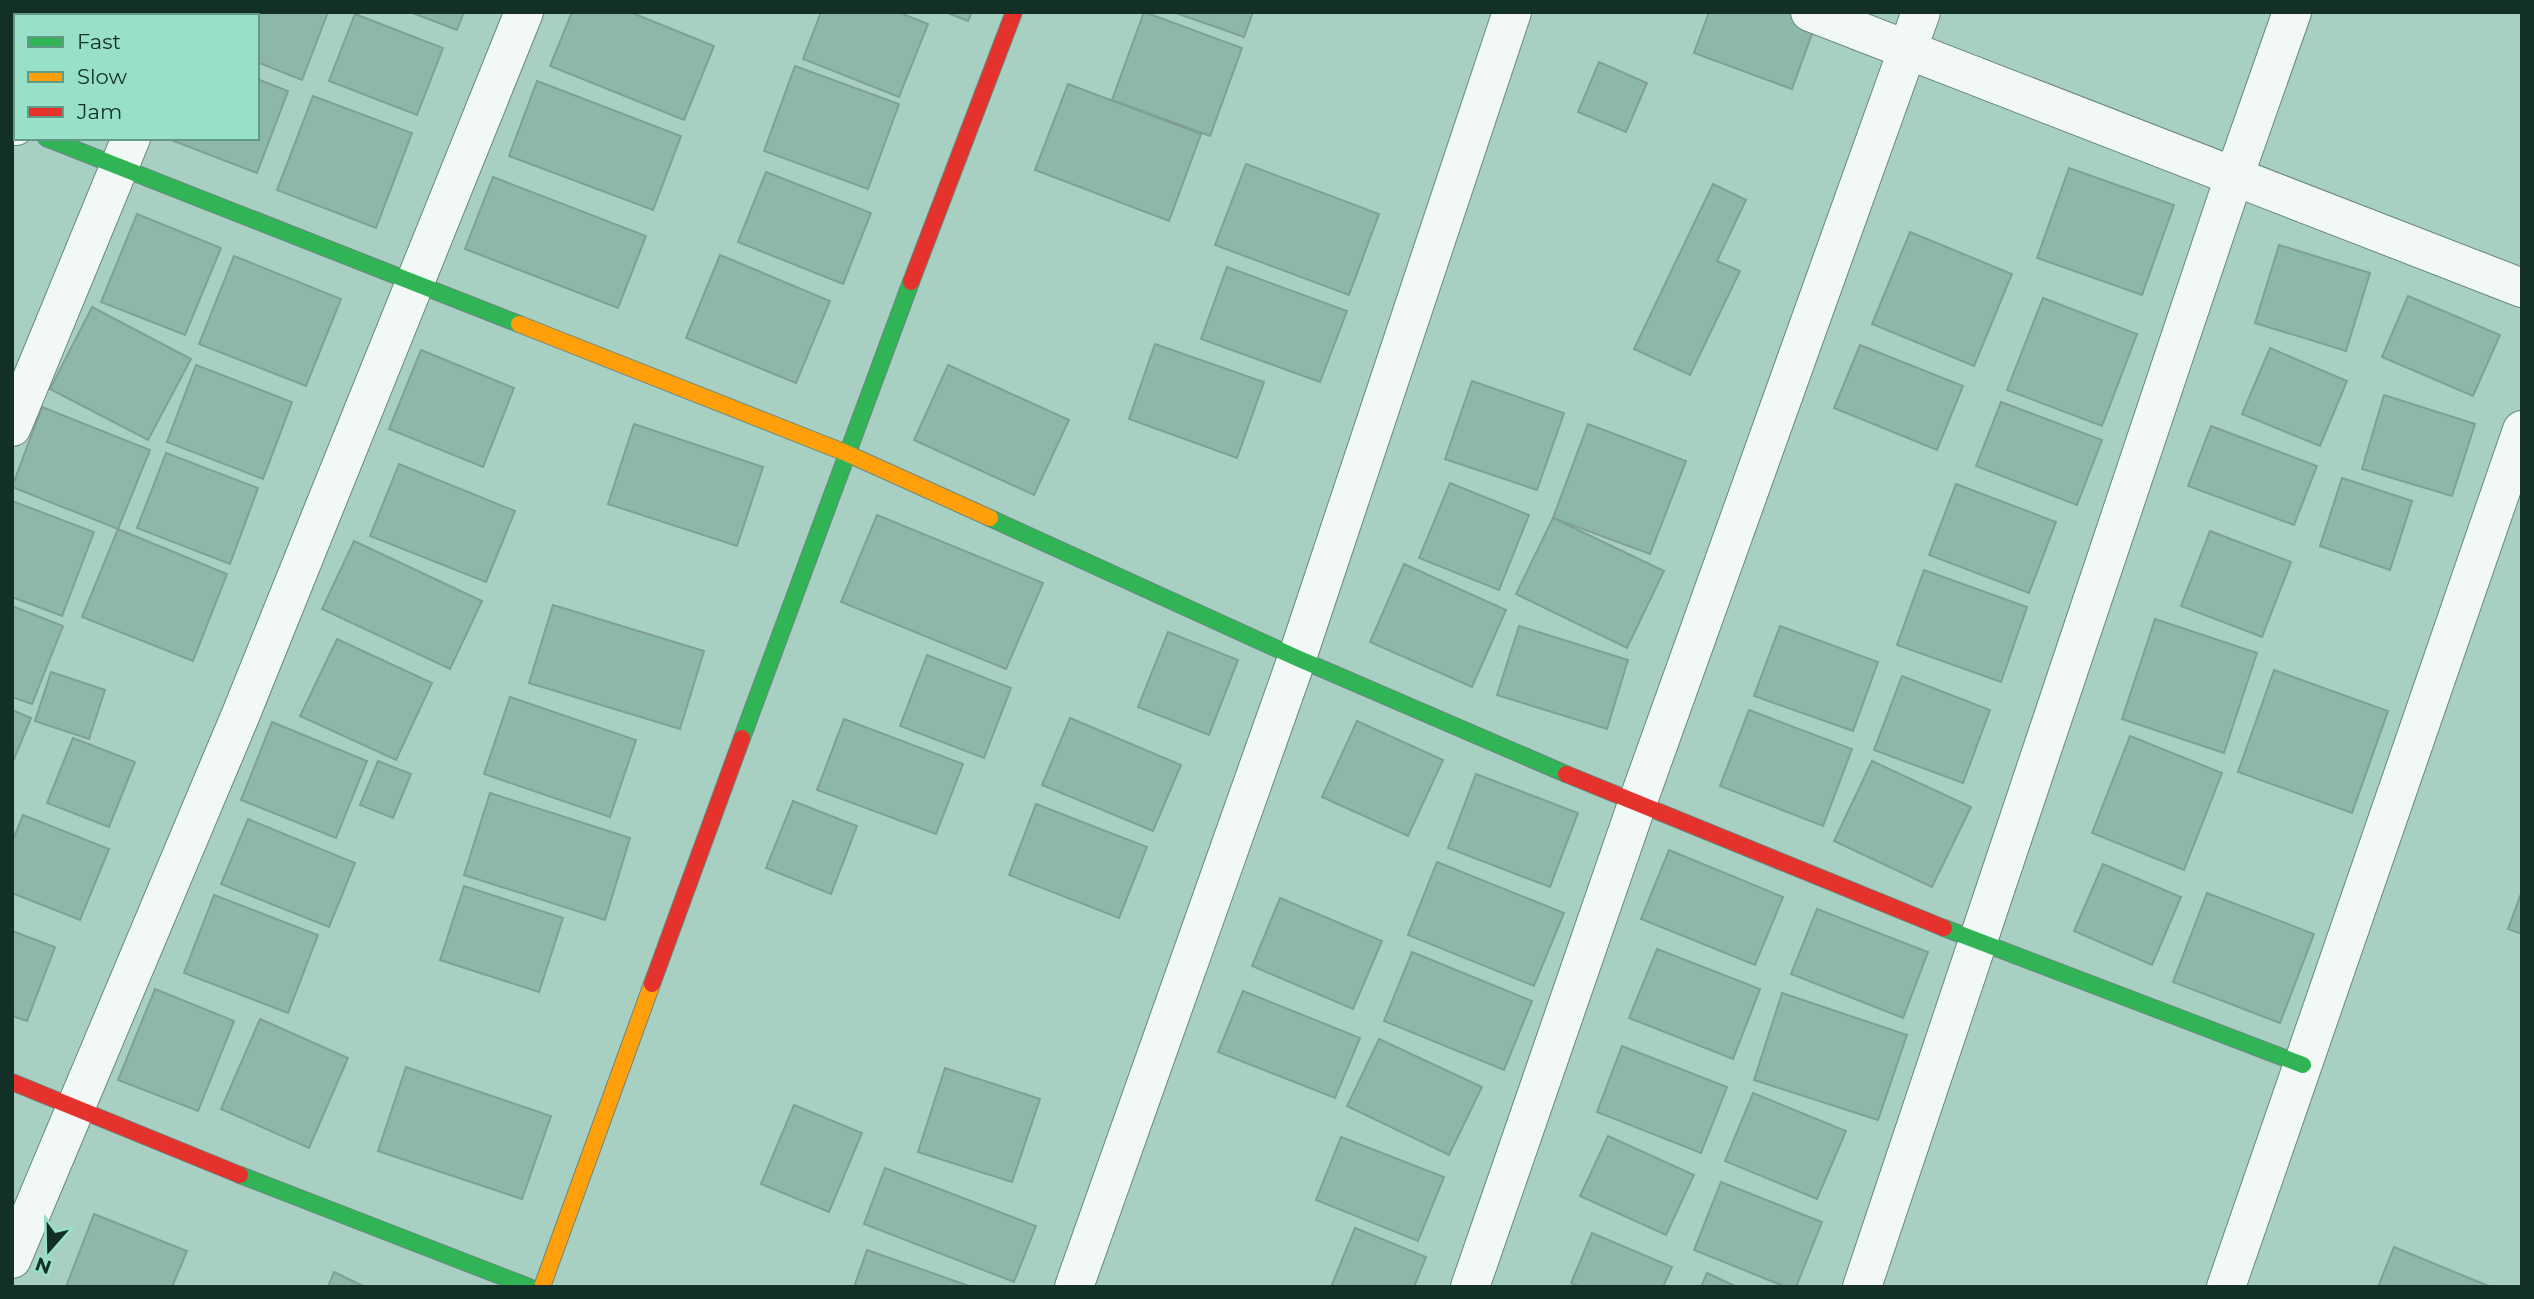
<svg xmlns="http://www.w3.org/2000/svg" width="2534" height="1299" font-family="Montserrat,sans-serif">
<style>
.building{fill:#8db7a9;stroke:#80a095;stroke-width:2}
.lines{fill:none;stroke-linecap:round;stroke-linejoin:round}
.street-casing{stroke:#68887e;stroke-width:40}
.fast-casing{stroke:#68887e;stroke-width:18}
.slow-casing{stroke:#68887e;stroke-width:18}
.jam-casing{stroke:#68887e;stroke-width:18}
.street{stroke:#f2f8f6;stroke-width:38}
.fast{stroke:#30b455;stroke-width:16}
.slow{stroke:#ff9f0a;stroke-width:16}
.jam{stroke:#e5322d;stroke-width:16}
</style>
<rect width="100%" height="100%" fill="#a8d0c2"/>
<g class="building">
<polygon points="12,12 93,12 102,16 16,16 16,78 12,76"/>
<polygon points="220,12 328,12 302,80 257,62 257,16 219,16"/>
<polygon points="410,12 464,12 457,30"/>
<polygon points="572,12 630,12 714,46 684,120 550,66"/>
<polygon points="821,12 898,12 928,24 899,97 803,59"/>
<polygon points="945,12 972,12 968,21"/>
<polygon points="1144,12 1242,48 1210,136 1112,100"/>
<polygon points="1173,12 1253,12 1244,37"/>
<polygon points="1709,12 1796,12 1817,20 1792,89 1694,53"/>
<polygon points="355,14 443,48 417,115 329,81"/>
<polygon points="1599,62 1647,83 1626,132 1578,112"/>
<polygon points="795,66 899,104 868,189 764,151"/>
<polygon points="257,79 288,91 257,173 166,138 257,138"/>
<polygon points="537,81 681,136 653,210 509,156"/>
<polygon points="1068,84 1201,134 1169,221 1035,170"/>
<polygon points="313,96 412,133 376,228 277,190"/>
<polygon points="1246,164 1379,214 1349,295 1215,245"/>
<polygon points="2069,168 2174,205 2142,295 2037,258"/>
<polygon points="766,172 871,213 843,284 738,242"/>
<polygon points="493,177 646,236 618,308 465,249"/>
<polygon points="1713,184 1746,200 1717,261 1740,271 1690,375 1634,349"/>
<polygon points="137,214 221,248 185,335 101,302"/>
<polygon points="1910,232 2012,274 1974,366 1872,324"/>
<polygon points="2279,245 2370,273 2346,351 2255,323"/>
<polygon points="720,255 830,301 796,383 686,338"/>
<polygon points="234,256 341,299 306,386 199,344"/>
<polygon points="1227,267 1347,311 1320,382 1201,339"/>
<polygon points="2408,296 2500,335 2473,396 2382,357"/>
<polygon points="2043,298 2137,334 2102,426 2007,390"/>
<polygon points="92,307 191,359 148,440 50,389"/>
<polygon points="1155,344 1264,382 1237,458 1129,419"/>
<polygon points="1860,345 1963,386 1937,450 1834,408"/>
<polygon points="2270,348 2347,381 2320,446 2242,414"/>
<polygon points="421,350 514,388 483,467 389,429"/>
<polygon points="196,365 292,402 263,479 167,442"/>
<polygon points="948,365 1069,420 1034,495 914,440"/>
<polygon points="1472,381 1564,413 1537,490 1445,459"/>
<polygon points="2384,395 2475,424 2452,496 2362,469"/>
<polygon points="2001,402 2102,440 2077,505 1976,466"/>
<polygon points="42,407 150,450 118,529 12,487"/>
<polygon points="634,424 763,467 737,546 608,504"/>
<polygon points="1588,424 1686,461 1650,554 1553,518"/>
<polygon points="2211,426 2317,466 2294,525 2188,486"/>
<polygon points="166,453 258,488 230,564 137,528"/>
<polygon points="399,464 515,511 486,582 370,536"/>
<polygon points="2342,478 2412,501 2390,570 2320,546"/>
<polygon points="1450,483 1529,515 1499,590 1419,558"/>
<polygon points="1956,484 2056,522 2029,593 1929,555"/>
<polygon points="12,501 94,532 62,616 12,597"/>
<polygon points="877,515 1043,583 1006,669 841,602"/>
<polygon points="1553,518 1664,571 1627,648 1516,594"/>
<polygon points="118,529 227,574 193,661 82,617"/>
<polygon points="2210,531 2291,562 2262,637 2181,606"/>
<polygon points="354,541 482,601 450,669 322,609"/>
<polygon points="1404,564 1506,610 1472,687 1370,642"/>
<polygon points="1924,570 2027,607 2001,682 1897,645"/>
<polygon points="553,605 704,651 680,729 529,683"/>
<polygon points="12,606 63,626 32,704 12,697"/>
<polygon points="2155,619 2257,653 2224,753 2122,719"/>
<polygon points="1519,626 1628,660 1607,729 1497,695"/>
<polygon points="1780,626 1878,662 1853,731 1754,696"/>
<polygon points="1168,632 1238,660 1209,735 1138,707"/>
<polygon points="337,639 432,683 396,760 300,716"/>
<polygon points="927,655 1011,688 984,758 900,726"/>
<polygon points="2274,670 2388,711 2352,813 2238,772"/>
<polygon points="51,672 105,690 89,739 35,721"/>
<polygon points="1902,676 1990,710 1963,783 1874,750"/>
<polygon points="510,697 636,740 610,817 484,774"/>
<polygon points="12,710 31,718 12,764"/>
<polygon points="1749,710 1852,749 1823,826 1720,786"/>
<polygon points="1070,718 1181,765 1153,831 1042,785"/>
<polygon points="844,719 963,764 936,834 817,790"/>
<polygon points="1357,721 1443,760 1408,836 1322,797"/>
<polygon points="272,722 367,761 336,838 241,800"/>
<polygon points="2130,736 2222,773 2184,870 2092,833"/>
<polygon points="73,738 135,762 109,827 47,803"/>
<polygon points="378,761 411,774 393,818 360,805"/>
<polygon points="1872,761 1971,807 1932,887 1834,841"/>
<polygon points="1476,774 1578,813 1550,887 1448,848"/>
<polygon points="490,793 630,838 605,920 464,875"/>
<polygon points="793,801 857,826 831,894 766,868"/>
<polygon points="1036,804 1147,847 1119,918 1009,875"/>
<polygon points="23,815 109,849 80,920 12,893 12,842"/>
<polygon points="248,819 355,863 329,927 221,884"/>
<polygon points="1669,850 1783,897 1755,965 1641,919"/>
<polygon points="1437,862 1564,913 1534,986 1408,935"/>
<polygon points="2103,864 2181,897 2152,965 2074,931"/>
<polygon points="464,886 563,918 539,992 440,960"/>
<polygon points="2522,891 2522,934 2508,929"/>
<polygon points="2207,893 2314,934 2280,1023 2173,982"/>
<polygon points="214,895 318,935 288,1013 184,973"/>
<polygon points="1280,898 1382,941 1353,1009 1252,966"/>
<polygon points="1817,909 1928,952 1903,1018 1791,974"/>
<polygon points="12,931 55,947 27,1021 12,1016"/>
<polygon points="1657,949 1760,989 1733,1059 1629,1018"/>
<polygon points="1412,952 1532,1001 1504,1070 1384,1021"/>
<polygon points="155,989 234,1021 198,1111 118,1080"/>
<polygon points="1243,991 1360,1038 1335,1098 1218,1052"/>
<polygon points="1782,993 1907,1035 1878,1120 1754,1080"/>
<polygon points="260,1019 348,1058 309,1148 221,1109"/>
<polygon points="1379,1039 1482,1087 1449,1155 1347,1106"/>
<polygon points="1622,1046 1727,1087 1701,1153 1597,1112"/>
<polygon points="406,1067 551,1116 522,1199 378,1151"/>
<polygon points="945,1068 1040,1099 1012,1182 918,1152"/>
<polygon points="1753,1093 1846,1131 1817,1199 1725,1161"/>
<polygon points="794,1105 862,1133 829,1212 761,1184"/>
<polygon points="1608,1136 1694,1175 1666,1235 1580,1196"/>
<polygon points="1341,1137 1444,1177 1418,1241 1316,1200"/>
<polygon points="885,1168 1036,1226 1014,1282 864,1224"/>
<polygon points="1721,1182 1822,1222 1796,1287 1786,1287 1694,1250"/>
<polygon points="94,1214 187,1251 172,1287 66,1287"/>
<polygon points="1355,1228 1426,1257 1414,1287 1331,1287"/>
<polygon points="1592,1233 1672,1267 1663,1287 1581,1287 1571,1283"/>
<polygon points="2394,1247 2491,1287 2378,1287"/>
<polygon points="867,1250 972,1287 854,1287"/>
<polygon points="334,1272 365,1287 328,1287"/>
<polygon points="1707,1273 1737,1287 1701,1287"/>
</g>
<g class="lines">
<g class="street-casing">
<g id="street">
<polyline points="1810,12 2522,288"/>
<polyline points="182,16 184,12"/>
<polyline points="12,124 16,126"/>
<polyline points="12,427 131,138"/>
<polyline points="12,1259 241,714 524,12"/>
<polyline points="1074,1287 1297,658 1512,12"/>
<polyline points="1470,1287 1637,804 1921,12"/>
<polyline points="1862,1287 2234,177 2292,12"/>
<polyline points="2226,1287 2522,430"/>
</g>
</g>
<g class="fast-casing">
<g id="fast">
<polyline points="46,138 519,324"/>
<polyline points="990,518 1297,658 1566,774"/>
<polyline points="742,738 911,282"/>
<polyline points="1944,928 2303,1065"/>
<polyline points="240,1175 529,1287"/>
</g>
</g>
<g class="slow-casing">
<g id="slow">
<polyline points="519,324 846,453 990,518"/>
<polyline points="542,1287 652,984"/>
</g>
</g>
<g class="jam-casing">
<g id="jam">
<polyline points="911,282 1014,12"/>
<polyline points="1566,774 1944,928"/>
<polyline points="652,984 742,738"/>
<polyline points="12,1082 240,1175"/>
</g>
</g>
<use href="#street" class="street"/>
<use href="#fast" class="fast"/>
<use href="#slow" class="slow"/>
<use href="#jam" class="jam"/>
</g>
<rect width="2534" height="1299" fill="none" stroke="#123026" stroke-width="28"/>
<rect x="14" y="14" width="245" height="126" fill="#98e0c7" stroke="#629a87" stroke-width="2"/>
<rect x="28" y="37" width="35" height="10" fill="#30b455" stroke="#629a87" stroke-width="2"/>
<text x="77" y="49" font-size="21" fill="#123026">Fast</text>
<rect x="28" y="72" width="35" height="10" fill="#ff9f0a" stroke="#629a87" stroke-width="2"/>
<text x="77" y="84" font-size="21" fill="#123026">Slow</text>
<rect x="28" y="107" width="35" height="10" fill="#e5322d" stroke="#629a87" stroke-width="2"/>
<text x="77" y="119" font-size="21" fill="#123026">Jam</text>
<g transform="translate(49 1250) rotate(200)" stroke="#98e0c7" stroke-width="5" paint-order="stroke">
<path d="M0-5L12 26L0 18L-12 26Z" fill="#123026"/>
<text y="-10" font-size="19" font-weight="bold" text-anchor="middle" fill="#123026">N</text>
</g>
</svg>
